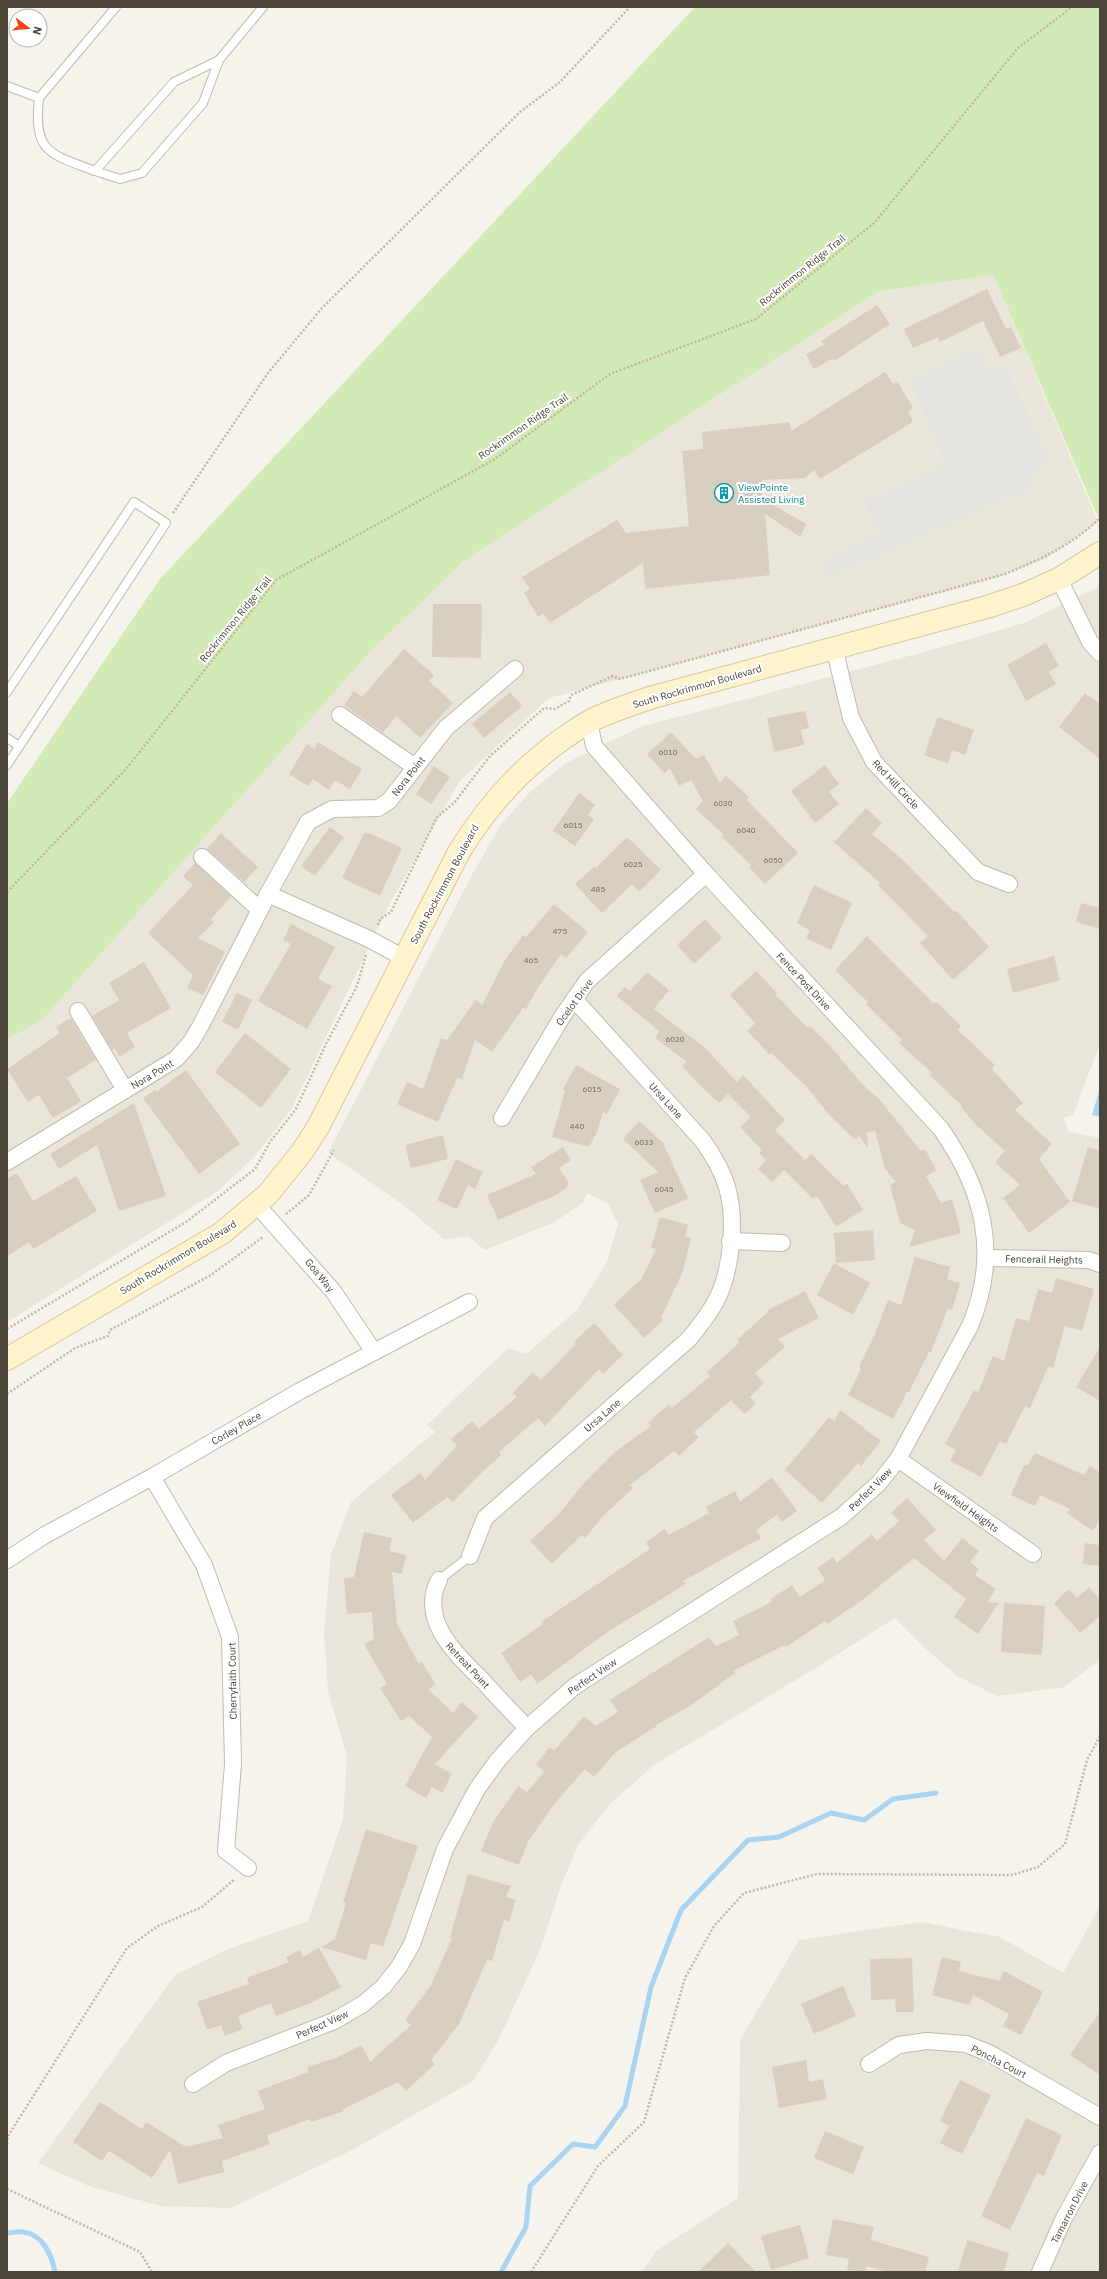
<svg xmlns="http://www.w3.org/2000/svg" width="1107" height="2279" font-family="'IBM Plex Sans',sans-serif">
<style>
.residential{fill:#eae5da}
.green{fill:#d2eab5}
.parking{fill:#e5e3e0}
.water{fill:#a9d4f2}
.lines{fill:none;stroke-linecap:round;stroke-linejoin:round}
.stream{stroke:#a9d4f2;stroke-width:5}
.building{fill:#d8cfc1}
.lane-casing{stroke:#c2bbae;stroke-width:10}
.street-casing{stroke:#c2bbae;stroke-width:18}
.secondary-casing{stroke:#d6c79b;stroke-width:24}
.path{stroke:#c4b79f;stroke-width:2.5;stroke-dasharray:2 2;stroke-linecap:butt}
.lane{stroke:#fff;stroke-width:8}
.street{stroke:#fff;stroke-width:16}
.secondary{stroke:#fff3cd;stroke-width:22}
.labels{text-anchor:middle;stroke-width:4;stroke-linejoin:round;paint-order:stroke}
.number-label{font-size:8px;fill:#6e675b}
.street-label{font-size:10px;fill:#4b4439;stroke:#fff}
.culture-label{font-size:10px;fill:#0d838f;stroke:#fff;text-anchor:start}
</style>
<rect width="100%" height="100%" fill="#f6f3ec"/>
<g class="residential">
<polygon points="993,275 1098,522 1045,559 993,579 549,698 460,781 390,903 292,1108 256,1155 218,1191 7,1322 7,1040 43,1019 397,622 465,560 880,291"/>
<polygon points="1100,586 1100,1044 1073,1115 1064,1118 1069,1132 1100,1138 1100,1659 1065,1687 997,1696 957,1676 927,1650 895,1618 816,1668 654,1765 609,1805 578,1845 562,1883 540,1950 498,2041 473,2081 352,2150 231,2208 161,2206 91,2187 38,2163 175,1975 228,1949 308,1921 343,1819 347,1757 328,1691 324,1632 331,1554 351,1502 435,1432 427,1425 508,1348 526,1354 577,1310 607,1262 618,1224 608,1204 587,1193 583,1203 553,1223 485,1250 469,1237 444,1239 402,1204 328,1153 473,873 502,823 531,791 566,763 640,727 935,649 1024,623"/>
<polygon points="1100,1906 1100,2272 642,2272 656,2251 738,2198 740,2040 799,1940 921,1922 1000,1937 1063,1973"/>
</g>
<polygon class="green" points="695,7 1100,7 1100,522 993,275 880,291 465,560 372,650 43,1019 7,1040 7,803 160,579"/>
<polygon class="parking" points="978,347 988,371 1004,362 1051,464 1031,474 1035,486 826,579 820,563 879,534 864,501 946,465 909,379"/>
<polygon class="water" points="1100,1088 1100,1117 1092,1115"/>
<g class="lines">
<g class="stream">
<path d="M 7,2233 C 12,2233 18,2231 23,2232 C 43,2234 52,2256 55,2272"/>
<polyline points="501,2272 526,2227 530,2186 573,2144 595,2147 625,2106 651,1987 681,1910 748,1840 779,1837 831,1813 864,1820 893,1799 936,1793"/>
</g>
</g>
<g class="building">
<polygon points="987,289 1006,329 1011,327 1021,348 1000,357 983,321 940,342 938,337 913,348 904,329"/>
<polygon points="877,305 890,324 834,361 832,359 814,369 806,354 824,345 821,341"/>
<polygon points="885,372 893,384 898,382 913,408 908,411 913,422 820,479 814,470 805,478 762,480 763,499 806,524 800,537 765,514 770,575 645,589 643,563 550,623 543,613 538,617 524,593 530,589 522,577 617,520 626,533 689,526 682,451 703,449 702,432 790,422 791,431"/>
<polygon points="433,604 482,604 481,658 432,657"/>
<polygon points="1046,643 1059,666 1049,672 1056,684 1026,701 1007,665"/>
<polygon points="404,649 434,675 429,681 453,703 420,738 396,716 383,733 344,705 354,691 362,697"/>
<polygon points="510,692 522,706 484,738 472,724"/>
<polygon points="1085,693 1100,704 1100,759 1059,727"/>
<polygon points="805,711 809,728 801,730 804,745 774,752 767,718"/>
<polygon points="938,717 974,730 965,755 952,750 948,764 924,755"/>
<polygon points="671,732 696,759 704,755 720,783 726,776 749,797 747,800 798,853 765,884 749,867 751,865 722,837 724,835 696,809 703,801 691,780 679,786 670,768 664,773 647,754"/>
<polygon points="318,742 362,769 350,789 335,780 329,790 313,779 308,786 289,774 307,744 314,749"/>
<polygon points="825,765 839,784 829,792 839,804 815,823 791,791"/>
<polygon points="434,766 450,777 431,804 416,794"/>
<polygon points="579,793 595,805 588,815 594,819 575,846 553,831"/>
<polygon points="866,808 882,823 872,834 903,860 954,912 956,910 989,947 953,980 920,943 928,936 878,885 880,883 834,842"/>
<polygon points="330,827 344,837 315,876 301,866"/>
<polygon points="221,833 258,867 244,882 207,849"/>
<polygon points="364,833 369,833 402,848 380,896 342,878"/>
<polygon points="627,837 661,870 639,892 632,884 602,913 575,884 595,866 596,868"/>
<polygon points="195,863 231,896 211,919 214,922 198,938 225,952 203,995 187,988 193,975 148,933 193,885 183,876"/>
<polygon points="814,885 852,903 831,950 806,938 810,930 797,923"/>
<polygon points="1081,903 1100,908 1100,929 1076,922"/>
<polygon points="554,904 588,932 566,958 561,954 539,986 526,1009 523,1008 492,1052 475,1040 462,1079 457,1078 438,1122 397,1104 407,1082 423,1089 441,1038 447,1040 476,1000 482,1005 505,960 523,935 526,937"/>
<polygon points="705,919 722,938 694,964 677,945"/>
<polygon points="291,924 335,947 318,979 332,986 307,1029 258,1001 291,944 283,940"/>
<polygon points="867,936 934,1004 936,1002 961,1026 958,1030 995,1065 992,1069 1023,1103 1015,1110 1052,1144 1039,1159 1070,1202 1029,1233 1003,1198 1020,1185 995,1162 1005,1151 975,1124 961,1107 962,1106 930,1075 932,1073 899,1043 902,1040 866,1004 868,1002 835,970"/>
<polygon points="1054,956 1060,980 1013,993 1007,969"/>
<polygon points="144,962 171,1008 127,1033 135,1047 120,1057 115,1048 112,1050 92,1016 119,1000 109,983"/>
<polygon points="756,971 777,993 775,994 808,1028 810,1026 831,1047 862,1084 879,1099 921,1151 925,1149 936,1170 926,1176 941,1203 952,1199 961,1233 909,1247 915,1230 900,1223 890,1185 896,1182 885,1169 875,1131 867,1132 868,1148 859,1136 855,1140 830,1116 806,1086 771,1053 770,1055 747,1031 755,1023 730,995"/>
<polygon points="647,972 669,990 654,1009 704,1047 737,1082 743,1075 785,1120 775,1130 805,1160 811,1154 844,1186 847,1184 863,1210 836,1227 817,1196 813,1199 784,1170 772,1182 758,1169 766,1160 759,1153 762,1150 740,1127 751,1117 728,1094 719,1103 703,1088 682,1066 687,1062 655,1038 659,1031 617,996 624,987 630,991"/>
<polygon points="237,993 252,1000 238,1030 222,1022"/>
<polygon points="71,1018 96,1060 67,1078 81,1101 53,1118 39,1095 28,1102 7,1069 60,1033 56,1027"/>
<polygon points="245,1033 291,1069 261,1108 215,1072"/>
<polygon points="576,1065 620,1089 607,1114 603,1112 597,1132 589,1147 552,1137 565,1091 563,1089"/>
<polygon points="186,1070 240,1144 199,1174 143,1098 155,1090 156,1092"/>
<polygon points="134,1103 166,1196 119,1211 97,1145 59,1169 50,1154"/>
<polygon points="639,1121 663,1143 689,1200 687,1199 655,1213 640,1180 658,1172 623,1139"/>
<polygon points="443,1135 448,1159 411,1168 405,1145"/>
<polygon points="563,1147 571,1160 559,1168 569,1183 566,1188 556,1195 498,1220 487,1195 536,1174 531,1167"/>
<polygon points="1088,1147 1100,1151 1100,1209 1072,1201"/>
<polygon points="456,1159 483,1172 475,1189 468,1185 457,1209 437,1200"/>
<polygon points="17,1173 33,1201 76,1176 97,1211 33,1249 29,1242 7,1256 7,1179"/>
<polygon points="660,1217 688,1225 685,1236 691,1238 683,1271 661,1318 663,1320 644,1338 614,1305 641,1279 656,1249 651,1248"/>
<polygon points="873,1230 875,1260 836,1263 834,1233"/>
<polygon points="915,1257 950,1267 947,1279 960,1283 952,1310 948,1308 931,1352 929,1352 909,1392 907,1392 893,1419 848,1395 861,1369 859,1367 874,1336 888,1300 901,1305"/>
<polygon points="834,1263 870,1283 853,1315 817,1295"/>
<polygon points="1056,1278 1094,1289 1082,1331 1065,1326 1053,1368 1048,1367 1030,1408 1025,1406 1006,1444 1000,1441 981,1477 950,1461 956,1450 945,1444 974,1390 978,1392 993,1356 1004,1361 1016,1318 1029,1321 1038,1289 1052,1293"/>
<polygon points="805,1291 819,1318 778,1339 785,1347 755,1373 764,1383 750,1397 756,1404 744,1414 731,1400 694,1432 699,1437 679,1456 674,1451 630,1485 633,1488 604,1515 585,1538 582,1535 552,1564 530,1541 558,1515 584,1483 616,1451 651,1426 648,1423 669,1404 672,1408 710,1376 707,1372 740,1342 737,1340 769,1311 768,1310"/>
<polygon points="594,1323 623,1355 603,1374 599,1369 545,1426 538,1418 499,1452 501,1455 478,1476 453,1502 447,1497 413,1523 391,1495 420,1473 425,1480 457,1446 451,1439 472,1421 479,1429 517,1397 513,1393 533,1372 541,1380 576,1344 574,1342"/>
<polygon points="1100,1347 1100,1401 1076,1387"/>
<polygon points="840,1410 881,1441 861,1466 858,1463 822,1503 785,1470 829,1417 834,1421"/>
<polygon points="1035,1453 1084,1475 1090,1466 1100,1473 1100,1520 1093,1531 1067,1513 1070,1509 1040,1495 1035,1506 1011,1495 1024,1465 1027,1466"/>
<polygon points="772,1477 797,1511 782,1522 777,1515 756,1530 761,1538 683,1581 686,1584 609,1631 537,1684 531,1674 520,1682 501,1653 543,1624 541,1622 650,1549 646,1542 665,1529 669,1535 709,1513 706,1507 735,1491 740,1502"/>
<polygon points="907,1498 936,1530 924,1540 944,1561 962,1538 979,1551 970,1562 979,1569 975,1575 996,1589 987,1602 999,1603 978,1634 954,1617 966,1599 914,1558 861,1601 827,1624 825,1621 786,1647 785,1645 733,1671 735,1673 690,1706 656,1725 657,1726 616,1752 594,1777 585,1769 555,1803 529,1840 519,1865 481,1851 493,1822 518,1786 527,1792 544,1772 536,1764 550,1747 554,1751 584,1716 596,1726 618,1712 610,1700 709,1637 716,1646 739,1635 733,1621 772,1602 771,1599 792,1585 800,1597 825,1580 817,1568 833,1557 837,1563 872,1534 877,1541 899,1521 891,1513"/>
<polygon points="364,1532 392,1538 389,1551 406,1555 402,1574 392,1572 397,1624 419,1664 422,1662 436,1685 428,1689 453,1713 462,1702 478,1717 435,1764 452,1774 442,1793 432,1787 426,1798 405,1786 432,1737 409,1716 401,1721 380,1688 387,1684 364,1644 374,1639 372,1612 347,1614 344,1578 354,1577"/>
<polygon points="1085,1543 1100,1545 1100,1566 1083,1564"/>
<polygon points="1089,1587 1100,1600 1100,1616 1080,1633 1054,1603 1069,1589 1077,1598"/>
<polygon points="1004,1603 1045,1606 1042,1655 1001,1652"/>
<polygon points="366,1829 418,1846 383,1947 371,1943 366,1960 321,1947 335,1939 346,1903 343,1903"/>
<polygon points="468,1874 511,1886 506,1897 516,1900 509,1922 504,1920 492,1961 487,1960 459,2024 431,2060 435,2064 406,2091 398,2082 343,2109 344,2111 311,2122 310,2119 267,2135 270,2144 222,2161 224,2172 178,2184 170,2150 152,2178 109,2151 102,2161 73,2142 100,2102 142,2129 146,2122 186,2147 223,2138 218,2125 265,2109 258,2091 308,2072 307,2067 336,2058 361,2045 370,2062 411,2025 405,2020 431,1985 452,1938 450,1937"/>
<polygon points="319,1948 341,1987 313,2002 276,2016 271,2003 238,2016 243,2029 225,2036 221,2025 207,2030 197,2002 249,1984 247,1978 289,1962 286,1957 300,1950 303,1957"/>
<polygon points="942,1957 961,1962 959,1971 999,1981 1004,1971 1043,1992 1021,2035 1003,2026 1009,2014 973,1995 970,2005 932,1995"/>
<polygon points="912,1958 914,2012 896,2012 895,1999 871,2000 870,1959"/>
<polygon points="843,1986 856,2016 814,2034 801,2004"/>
<polygon points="1100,2012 1100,2075 1070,2055"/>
<polygon points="806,2060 809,2082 823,2079 827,2099 779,2108 772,2067"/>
<polygon points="960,2080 991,2095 962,2154 940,2143 949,2126 940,2121"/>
<polygon points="1026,2118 1062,2135 1044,2176 1037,2173 1010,2230 981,2216"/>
<polygon points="825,2131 864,2147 853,2174 814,2158"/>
<polygon points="833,2219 874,2227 871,2240 929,2257 925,2272 887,2272 867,2266 865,2272 847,2270 849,2259 826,2255"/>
<polygon points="800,2225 809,2258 771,2270 761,2236"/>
<polygon points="967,2240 1009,2253 1004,2272 958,2272"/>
<polygon points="728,2243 756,2272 698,2272"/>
</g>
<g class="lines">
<g class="lane-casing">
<g id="lane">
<path d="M 7,86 L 39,98 C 33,153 50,154 95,171 L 174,82 L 219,60 L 263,7"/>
<polyline points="39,98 116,7"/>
<polyline points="95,171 120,179 142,173 203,103 219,60"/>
<polyline points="7,692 134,502 166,523 7,765"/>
<polyline points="7,738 19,746"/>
<polyline points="439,1580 470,1556"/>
</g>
</g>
<g class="street-casing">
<g id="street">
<polyline points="1059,579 1090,642 1100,653"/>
<polyline points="834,647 851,718 874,762 978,872 1009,884"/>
<polyline points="340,715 415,767"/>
<polyline points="202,857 260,910"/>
<polyline points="268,894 369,939 404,958"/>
<polyline points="78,1011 125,1090"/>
<polyline points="502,1118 562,1017 587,981 706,874"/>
<polyline points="7,1162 176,1059 191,1042 201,1025 268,894 308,822 332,809 378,808 389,801 446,728 515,669"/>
<polyline points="257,1205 333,1291 374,1352"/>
<polyline points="730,1241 782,1243"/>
<polyline points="987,1258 1089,1260 1100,1264"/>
<polyline points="898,1459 1033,1554"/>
<polyline points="152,1477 204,1565 230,1637 233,1764 226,1851 248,1868"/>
<path d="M 470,1556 L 485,1518 L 689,1339 C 701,1324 714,1308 721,1290 C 732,1260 736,1219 727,1187 C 722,1170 713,1156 703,1141 L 574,999"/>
<polyline points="7,1560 45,1535 152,1477 300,1391 469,1302"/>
<path d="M 439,1580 C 418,1620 457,1655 483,1681 C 497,1697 512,1712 527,1728"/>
<polyline points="869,2064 899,2045 927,2041 966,2044 989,2053 1100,2117"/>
<path d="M 193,2084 L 226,2063 L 334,2021 L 363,2004 L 383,1987 L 399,1967 L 412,1944 L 445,1849 L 477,1789 L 498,1760 L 527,1728 L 575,1686 L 841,1517 L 879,1483 L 898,1459 L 970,1326 C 1000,1254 984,1191 941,1129 L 706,874 L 594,746 L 589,721"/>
<polyline points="1040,2272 1064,2218 1100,2153"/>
</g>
</g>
<g class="secondary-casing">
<path id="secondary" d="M 7,1359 L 222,1233 L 268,1194 L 302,1152 L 318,1127 L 459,852 C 487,806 520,769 564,738 C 573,732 581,726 590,721 C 610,711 632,704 653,697 L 987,607 L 1023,595 L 1059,579 L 1100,553"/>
</g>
<g class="path">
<polyline points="173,513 268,373 322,308 520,112 560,82 630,7"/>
<polyline points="7,892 126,769 276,580 495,459 610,374 756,319 874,223 1018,48 1072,7"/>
<path d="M 378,925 L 380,919 L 391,912 L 437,817 L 454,803 L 490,756 L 544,708 L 555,709 L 569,701 L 571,695 L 613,676 L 620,679 L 1005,574 C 1041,559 1071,546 1100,518"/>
<polyline points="286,1214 309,1195 334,1150"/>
<polyline points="7,1329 186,1222 255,1169 270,1142 296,1109 326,1044 357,986 366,955"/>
<polyline points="7,1394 75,1348 108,1336 110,1330 211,1275 263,1237"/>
<polyline points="7,2144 8,2136 127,1948 158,1926 202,1907 235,1879"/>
<polyline points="7,2189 140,2252 152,2272"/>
<polyline points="531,2272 598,2166 644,2122 685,1978 714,1926 744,1893 817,1874 1012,1875 1038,1867 1065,1844 1087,1760 1100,1736"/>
</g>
<use href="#lane" class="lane"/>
<use href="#street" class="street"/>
<use href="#secondary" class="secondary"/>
</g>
<defs>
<g id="building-ring" transform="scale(1)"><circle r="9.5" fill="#fff" stroke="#0f9aa8" stroke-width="1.5"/><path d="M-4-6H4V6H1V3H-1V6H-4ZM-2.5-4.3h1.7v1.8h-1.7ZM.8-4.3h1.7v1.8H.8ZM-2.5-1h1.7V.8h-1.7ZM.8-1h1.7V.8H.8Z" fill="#0f9aa8"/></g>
</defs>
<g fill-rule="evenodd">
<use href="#building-ring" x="724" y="493"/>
</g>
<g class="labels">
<g class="number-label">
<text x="668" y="755">6010</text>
<text x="723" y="806">6030</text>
<text x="573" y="828">6015</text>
<text x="746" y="833">6040</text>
<text x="773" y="863">6050</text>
<text x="633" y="867">6025</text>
<text x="598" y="892">485</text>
<text x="560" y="934">475</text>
<text x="531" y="963">465</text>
<text x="675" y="1042">6020</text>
<text x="592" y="1092">6015</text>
<text x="577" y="1129">440</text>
<text x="644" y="1145">6033</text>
<text x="664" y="1192">6045</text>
</g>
<g class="street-label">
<text transform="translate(802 270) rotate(-39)" y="4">Rockrimmon Ridge Trail</text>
<text transform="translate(523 426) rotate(-35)" y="4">Rockrimmon Ridge Trail</text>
<text transform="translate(235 619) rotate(-51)" y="4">Rockrimmon Ridge Trail</text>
<text transform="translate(697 686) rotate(-16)" y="4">South Rockrimmon Boulevard</text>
<text transform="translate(408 776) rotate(-52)" y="4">Nora Point</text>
<text transform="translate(896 784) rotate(47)" y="4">Red Hill Circle</text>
<text transform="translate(444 884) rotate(-62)" y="4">South Rockrimmon Boulevard</text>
<text transform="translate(804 981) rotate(47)" y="4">Fence Post Drive</text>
<text transform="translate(574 1002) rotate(-54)" y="4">Ocelot Drive</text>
<text transform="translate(152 1074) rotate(-31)" y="4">Nora Point</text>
<text transform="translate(666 1100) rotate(48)" y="4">Ursa Lane</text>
<text transform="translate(178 1257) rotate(-31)" y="4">South Rockrimmon Boulevard</text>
<text transform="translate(1044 1259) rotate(1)" y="4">Fencerail Heights</text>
<text transform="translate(320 1275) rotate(51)" y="4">Goa Way</text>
<text transform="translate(602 1415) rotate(-41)" y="4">Ursa Lane</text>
<text transform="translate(236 1428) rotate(-30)" y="4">Corley Place</text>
<text transform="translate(870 1489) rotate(-45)" y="4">Perfect View</text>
<text transform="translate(966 1507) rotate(35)" y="4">Viewfield Heights</text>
<text transform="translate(468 1665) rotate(47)" y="4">Retreat Point</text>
<text transform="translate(592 1676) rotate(-34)" y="4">Perfect View</text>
<text transform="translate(232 1681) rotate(-91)" y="4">Cherryfaith Court</text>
<text transform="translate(322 2024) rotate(-24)" y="4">Perfect View</text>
<text transform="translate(999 2061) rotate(27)" y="4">Poncha Court</text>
<text transform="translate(1069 2212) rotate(-63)" y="4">Tamarron Drive</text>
</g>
<g class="culture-label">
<text x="738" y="491">ViewPointe<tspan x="738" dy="12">Assisted Living</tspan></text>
</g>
</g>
<rect width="1107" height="2279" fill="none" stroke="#4b4439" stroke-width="16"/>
<g transform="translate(28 28) rotate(106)"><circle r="19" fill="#ffffff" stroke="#b7b4b0"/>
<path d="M0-3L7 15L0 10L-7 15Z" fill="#fc3f1d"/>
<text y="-6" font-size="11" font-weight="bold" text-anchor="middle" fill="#4b4439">N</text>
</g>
</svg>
